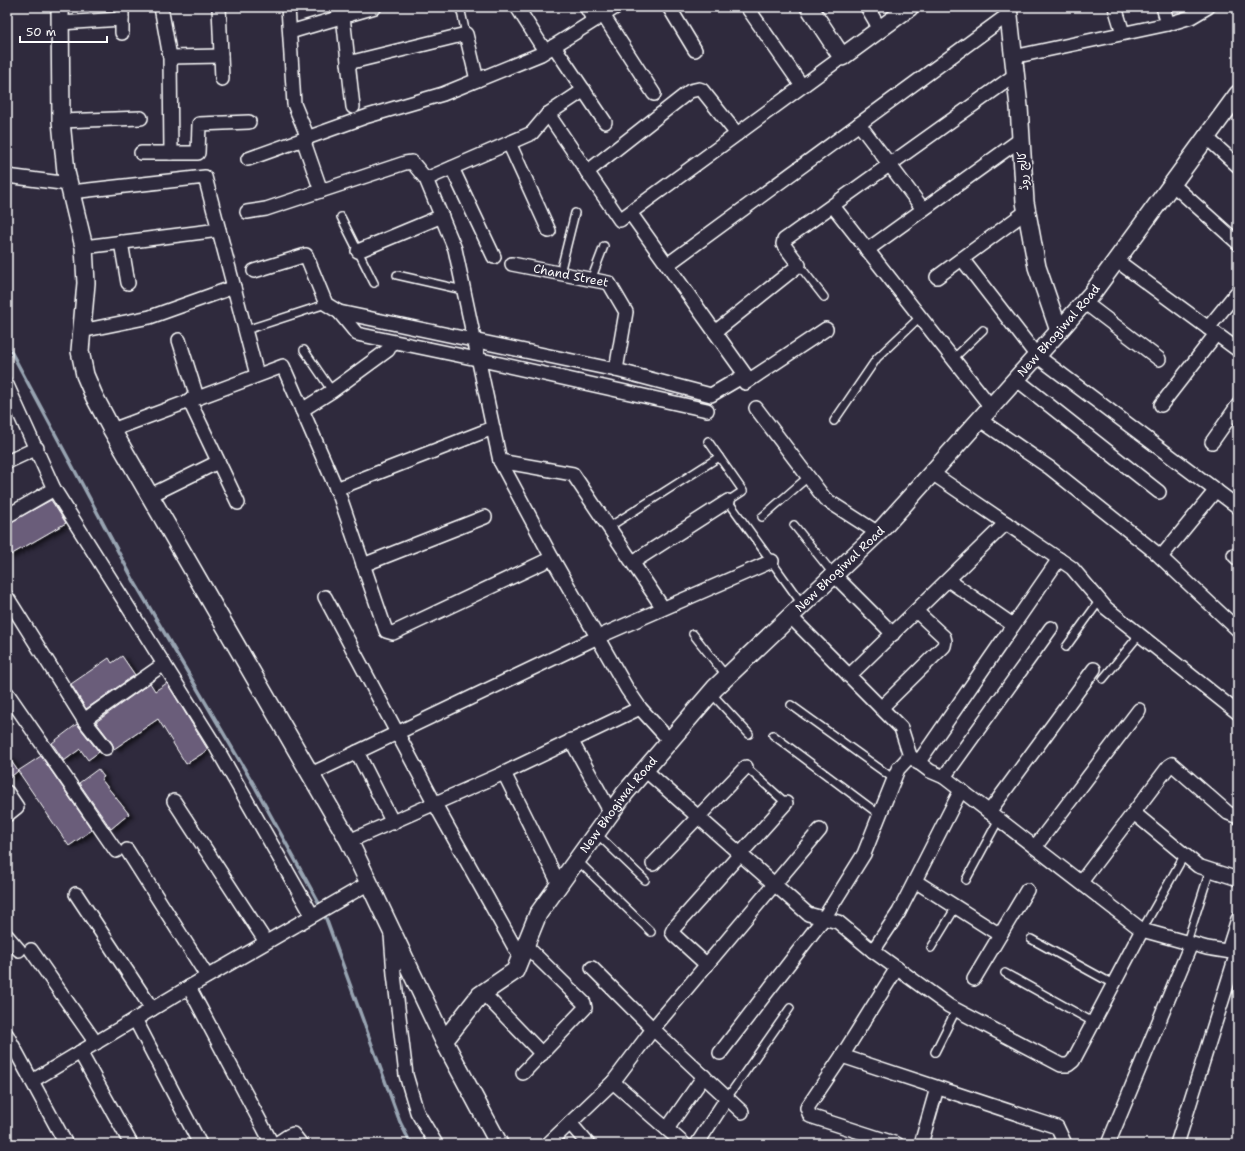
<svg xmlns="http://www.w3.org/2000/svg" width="1245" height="1151" font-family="'Shantell Sans','Playpen Sans Arabic',sans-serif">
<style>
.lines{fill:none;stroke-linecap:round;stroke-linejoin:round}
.stream{stroke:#98a4b2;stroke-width:3.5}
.building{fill:#6a5d7a;stroke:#fff;filter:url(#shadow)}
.service-casing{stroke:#fff;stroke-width:10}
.minor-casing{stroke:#fff;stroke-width:16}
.tertiary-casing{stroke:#fff;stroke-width:20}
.service{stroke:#2f2a3d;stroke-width:7}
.minor{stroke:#2f2a3d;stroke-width:13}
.tertiary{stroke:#2f2a3d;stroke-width:17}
.labels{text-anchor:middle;stroke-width:3.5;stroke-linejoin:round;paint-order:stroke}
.street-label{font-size:12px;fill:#fff;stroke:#2f2a3d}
</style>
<defs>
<filter id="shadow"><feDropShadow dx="4.5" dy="2.5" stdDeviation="2" flood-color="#0009"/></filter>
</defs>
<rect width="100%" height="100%" fill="#2f2a3d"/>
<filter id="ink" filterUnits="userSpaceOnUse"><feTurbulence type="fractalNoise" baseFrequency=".025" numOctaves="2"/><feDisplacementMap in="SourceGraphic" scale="8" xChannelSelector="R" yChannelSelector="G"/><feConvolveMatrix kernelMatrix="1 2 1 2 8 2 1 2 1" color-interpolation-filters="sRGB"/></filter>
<g filter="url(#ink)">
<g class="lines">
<g class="stream">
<polyline points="7,344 135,583 254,785 321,907"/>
<polyline points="324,913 400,1122 411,1144"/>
</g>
</g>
<g class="building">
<polygon points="51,500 66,523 7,557 7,524"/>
<polygon points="122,656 135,675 86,709 71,684 109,658 112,663"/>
<polygon points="150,683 155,691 167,683 208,750 186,764 158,719 114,749 112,743 96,722"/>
<polygon points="77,724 99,752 88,760 80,749 64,761 52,743"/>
<polygon points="7,755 18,771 7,780"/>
<polygon points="41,756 92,830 69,846 18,771"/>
<polygon points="98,769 104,777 101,779 129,814 111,829 79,783"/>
</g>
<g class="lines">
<g class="service-casing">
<g id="service">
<polyline points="460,7 466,34"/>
<polyline points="341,217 374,283"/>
<polyline points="799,265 824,297"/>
<polyline points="560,273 575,213"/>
<polyline points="397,275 463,290"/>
<polyline points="591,280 604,246"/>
<polyline points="246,330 326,304"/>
<polyline points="304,350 332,391"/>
<polyline points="953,359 983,330"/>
<polyline points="834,421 877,358 920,317"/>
<polyline points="708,441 743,491 728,501 802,604"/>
<polyline points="762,517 808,477"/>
<polyline points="794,525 834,575"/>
<polyline points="609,527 719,457"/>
<polyline points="693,634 727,677"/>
<polyline points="1066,647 1100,600"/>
<polyline points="1103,679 1140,634"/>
<polyline points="711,693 749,734"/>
<polyline points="791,705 894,779"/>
<polyline points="773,735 880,815"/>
<polyline points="746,767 786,803"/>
<polyline points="596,833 645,880"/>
<polyline points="577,860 651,932"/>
<polyline points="966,880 999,819"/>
<polyline points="1142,930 1185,854"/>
<polyline points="1031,939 1113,984"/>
<polyline points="1187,942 1210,870"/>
<polyline points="931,948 956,907"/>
<polyline points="1005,973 1093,1022"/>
<polyline points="935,1052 956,1010"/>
<polyline points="727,1098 790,1008"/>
</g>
</g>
<g class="minor-casing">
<g id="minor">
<polyline points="122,7 122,33"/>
<polyline points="161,7 170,57 171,153"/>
<polyline points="219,7 222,79"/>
<polyline points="288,7 294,104 308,138"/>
<polyline points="517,7 545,51"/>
<polyline points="586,7 594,20"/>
<polyline points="669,7 695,50"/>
<polyline points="747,7 802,86"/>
<polyline points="867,7 880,29"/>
<polyline points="1115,7 1123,33"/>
<polyline points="1163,7 1168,24"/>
<polyline points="603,15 654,94"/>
<polyline points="343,16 353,107"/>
<polyline points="60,23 122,19"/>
<polyline points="290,32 375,7"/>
<polyline points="554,46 605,122"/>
<polyline points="170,57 221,56"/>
<polyline points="1013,57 1168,24 1191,17 1208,7"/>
<polyline points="348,63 466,34 477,80"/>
<polyline points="584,90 548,114 620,220 842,57"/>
<polyline points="61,121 141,118"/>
<polyline points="859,124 923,209"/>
<polyline points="1205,136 1238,166"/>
<polyline points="303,139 321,191"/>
<polyline points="509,143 549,231"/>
<polyline points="141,153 198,153 199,124 249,122"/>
<polyline points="248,159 368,116 443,94 541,54 616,7"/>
<polyline points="452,168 494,257"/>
<polyline points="587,172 690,91 699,89 702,90 737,134"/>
<polyline points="7,176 69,184"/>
<polyline points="426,179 455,249 500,461 552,558 627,689 640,708 670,741"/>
<polyline points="1171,183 1238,243"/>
<polyline points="71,192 205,177 257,375"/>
<polyline points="833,206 991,407"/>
<polyline points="247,212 266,209 405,163 412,162 426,179 532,133 548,114"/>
<polyline points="631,214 749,380"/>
<polyline points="121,242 128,283"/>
<polyline points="84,247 219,230"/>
<polyline points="867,250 1021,139"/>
<polyline points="358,251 442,216"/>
<polyline points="962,259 1037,356 1238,507"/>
<polyline points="1116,260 1238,350"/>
<path id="s1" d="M 512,264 L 609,283 L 626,312 L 616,370"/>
<polyline points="667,265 1009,14"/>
<polyline points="254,271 306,255 326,304 339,312 357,334 477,359 707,410"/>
<polyline points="937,277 1027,211"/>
<polyline points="1084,302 1159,359"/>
<polyline points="339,312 616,370 711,395 745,375"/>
<polyline points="1208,328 1238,291"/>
<polyline points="81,331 150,317 234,287"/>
<polyline points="715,332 799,265 783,244 784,240 1015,75"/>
<polyline points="179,340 197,397"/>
<polyline points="1016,379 1159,492"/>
<polyline points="745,383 826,329"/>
<polyline points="7,385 54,489 216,747 312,915"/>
<polyline points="189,400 238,503"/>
<polyline points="1161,405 1216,334"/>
<polyline points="756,408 825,499 878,533"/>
<polyline points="302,410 332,391 388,350 392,342"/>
<polyline points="980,420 1050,468 1154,551 1238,630"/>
<polyline points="112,430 283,366 340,497 386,631 393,633 552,558"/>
<polyline points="1212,442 1238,405"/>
<polyline points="500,461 573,474 663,608"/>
<polyline points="7,462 37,448"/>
<polyline points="932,473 1072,568 1106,608 1238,713"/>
<polyline points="336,489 493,428"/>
<polyline points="151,495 218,462"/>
<polyline points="7,516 54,489"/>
<polyline points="1234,555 1238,559"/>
<polyline points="1161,557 1216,490"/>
<polyline points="633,562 728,501"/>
<polyline points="363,565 485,517"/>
<polyline points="834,575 893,634"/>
<polyline points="948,580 1013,625"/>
<polyline points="7,597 84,720 106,748"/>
<polyline points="325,597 435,804 520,957"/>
<polyline points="790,616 901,728 910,756 930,771 944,777 1142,930 1207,948 1238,953"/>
<polyline points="849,676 1006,523"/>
<polyline points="7,693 116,851"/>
<polyline points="881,708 944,646 945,641 944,637 916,611"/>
<polyline points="84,720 164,664"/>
<polyline points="571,740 611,813"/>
<polyline points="357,752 393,823"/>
<polyline points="918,763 1059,559"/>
<polyline points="645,770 808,914 838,922 873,951 949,1006 1061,1065 1068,1065 1073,1061 1142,930"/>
<polyline points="504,773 559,884"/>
<polyline points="311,774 598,637 772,561"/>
<polyline points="944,777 1051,628"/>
<polyline points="7,792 17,807 7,815"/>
<polyline points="174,801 266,942"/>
<polyline points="989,812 1094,669"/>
<polyline points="1134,813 1198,866 1238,879"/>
<polyline points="349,841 504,773 640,708"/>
<polyline points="1035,847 1139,710"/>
<polyline points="127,850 207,976"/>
<polyline points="653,864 746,767"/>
<polyline points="915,881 1000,935"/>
<polyline points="1081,882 1169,766 1172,764 1228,813 1238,817"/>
<polyline points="76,894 152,1009"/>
<polyline points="391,935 394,974 406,1075 417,1112 436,1144"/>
<polyline points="7,936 19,950"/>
<polyline points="31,950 96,1043"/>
<polyline points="873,951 899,912 961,790"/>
<polyline points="1228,951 1238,919"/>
<polyline points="707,965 674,935 672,932 674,928 786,803"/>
<polyline points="592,968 653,1029 742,1112"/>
<polyline points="974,979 1027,890"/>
<path d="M 189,987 L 270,1140 L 273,1144 C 281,1143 285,1136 293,1134 L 301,1144"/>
<polyline points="483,993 542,1054"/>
<polyline points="135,1019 200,1144"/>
<polyline points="7,1035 66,1144"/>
<polyline points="80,1052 131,1144"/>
<polyline points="720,1053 824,918 864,854 898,769 910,756"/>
<polyline points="842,1056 1057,1127 1065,1144"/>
<polyline points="523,1073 585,1008 584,1003 525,945"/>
<polyline points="32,1081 189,987 369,883"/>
<polyline points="613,1082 684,1144"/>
<polyline points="667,1129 704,1076"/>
<polyline points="548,1144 570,1123"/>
<polyline points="588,1144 570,1123 613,1082 656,1025 820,830"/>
<polyline points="697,1144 727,1098"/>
<polyline points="897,1144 810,1116 807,1108 842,1056 897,968"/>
<polyline points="921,1144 937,1088"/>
<polyline points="1108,1144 1191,944"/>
<polyline points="1177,1144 1237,953"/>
</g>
</g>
<g class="tertiary-casing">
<g id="tertiary">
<polyline points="60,7 61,121 66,172 84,247 86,283 80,351 85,375 94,396 112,430 349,841 444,1041 499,1144"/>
<polyline points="809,7 842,57 910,7"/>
<polyline points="1008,7 1019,107 1025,202 1037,267 1059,331"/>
<path id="s2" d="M 444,1041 L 480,995 L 515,971 L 538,914 L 625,793 L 715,688 L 880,531 L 1059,331 L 1093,292 L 1238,94"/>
</g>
</g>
<use href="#service" class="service"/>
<use href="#minor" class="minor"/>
<use href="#tertiary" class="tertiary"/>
</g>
</g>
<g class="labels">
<g class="street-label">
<text transform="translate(1023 171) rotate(-94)" y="4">کالج روڈ</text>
<text dy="4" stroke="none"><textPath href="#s1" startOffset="60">Chand Street</textPath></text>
<text dy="4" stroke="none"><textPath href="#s2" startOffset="946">New Bhogiwal Road</textPath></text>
<text dy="4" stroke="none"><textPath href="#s2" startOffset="622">New Bhogiwal Road</textPath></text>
<text dy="4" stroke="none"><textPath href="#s2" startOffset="298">New Bhogiwal Road</textPath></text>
</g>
</g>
<rect width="1245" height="1151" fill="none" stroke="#2f2a3d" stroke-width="24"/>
<rect x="12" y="12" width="1221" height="1127" fill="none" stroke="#fff" stroke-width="1.5" filter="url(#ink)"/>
<path d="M20 36v6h87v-6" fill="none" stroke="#ffffff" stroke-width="2"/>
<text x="26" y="36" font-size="12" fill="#ffffff" stroke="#2f2a3d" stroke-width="3" paint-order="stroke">50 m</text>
</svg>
